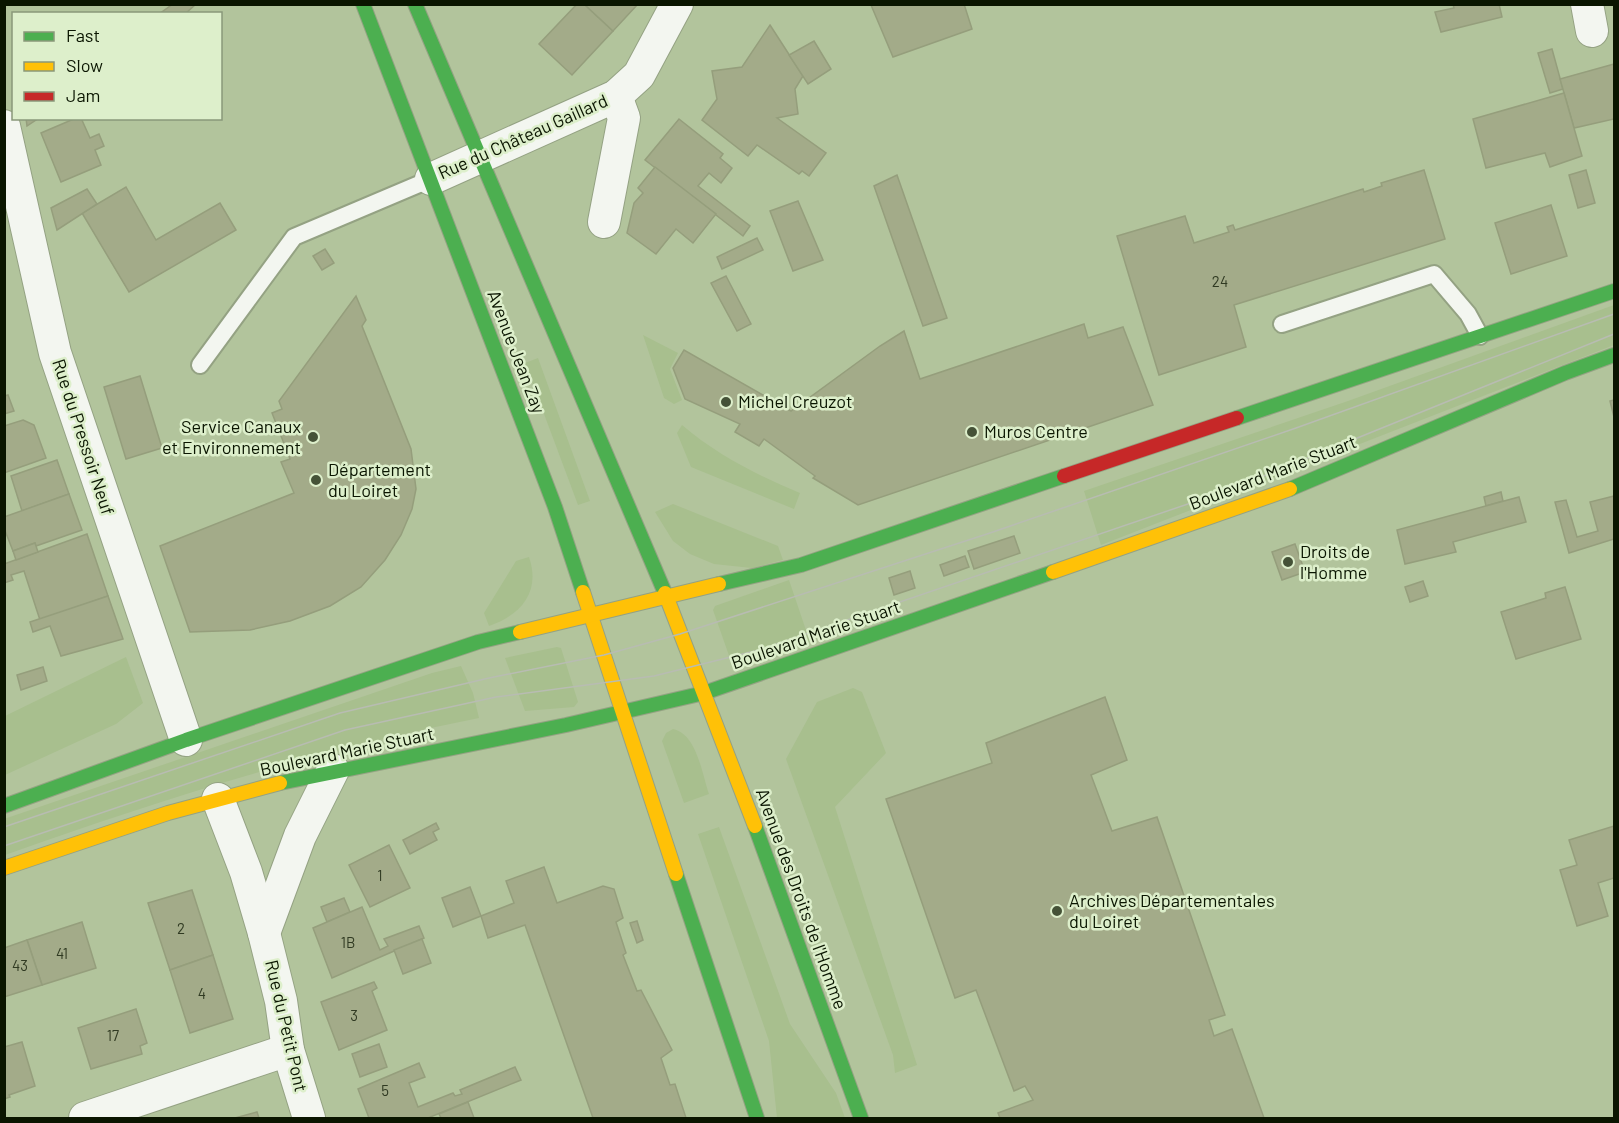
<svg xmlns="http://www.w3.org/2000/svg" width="1619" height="1123" font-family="Barlow,sans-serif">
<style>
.green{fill:#a8bf8e}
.building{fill:#a3ab89;stroke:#959e7c;stroke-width:1.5}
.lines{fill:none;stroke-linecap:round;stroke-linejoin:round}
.lane-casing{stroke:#94a283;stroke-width:20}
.street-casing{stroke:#94a283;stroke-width:34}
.fast-casing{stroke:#94a283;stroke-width:16}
.slow-casing{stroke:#94a283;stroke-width:16}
.jam-casing{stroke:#94a283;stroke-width:16}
.lane{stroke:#f3f6f0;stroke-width:16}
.street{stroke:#f3f6f0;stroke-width:32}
.fast{stroke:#4caf50;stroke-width:14}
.slow{stroke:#ffc107;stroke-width:14}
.jam{stroke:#c62828;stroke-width:14}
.tram{stroke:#b8bcb2;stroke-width:1.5}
.poi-dot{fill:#455237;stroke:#ddefcb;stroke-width:2}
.labels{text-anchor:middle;stroke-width:5;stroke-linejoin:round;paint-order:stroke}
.number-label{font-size:15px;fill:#303a22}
.street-label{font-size:18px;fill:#0a1500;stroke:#ddefcb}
.poi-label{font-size:18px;fill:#0a1500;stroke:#ddefcb;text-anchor:start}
</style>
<rect width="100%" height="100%" fill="#b2c49c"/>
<g class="green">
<polygon points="1614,305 1614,345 1101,545 1084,491 1348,401"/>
<polygon points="643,335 678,353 670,369 682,400 674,404 664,398"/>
<polygon points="538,358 590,501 578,505 525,363"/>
<path d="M 682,425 C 717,455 757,475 800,493 L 794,509 L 691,467 L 677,433 Z"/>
<polygon points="673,504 778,546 783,560 752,568 714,564 690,554 673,541 655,512"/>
<path d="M 529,557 C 541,592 521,615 489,626 L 484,613 L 516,561 Z"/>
<polygon points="789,580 810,642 733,667 713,610 715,606"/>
<polygon points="557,647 561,648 578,702 574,707 525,711 505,658"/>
<polygon points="126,657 143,703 116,724 5,775 5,716"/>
<path d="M 461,666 L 473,693 L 479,718 C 317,750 160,800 5,855 L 4,819 L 432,673 Z"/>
<polygon points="853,688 862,692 886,753 835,807 917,1065 895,1073 893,1055 786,759 817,702"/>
<path d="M 673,729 C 697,734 702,774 709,794 L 684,803 L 662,741 L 666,733 Z"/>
<polygon points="719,827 790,1024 836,1093 845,1118 777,1118 769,1041 698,834"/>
</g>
<g class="building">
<polygon points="173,4 196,4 185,14 159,14"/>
<polygon points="577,4 584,4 613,31 572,75 539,44"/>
<polygon points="584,4 638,4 613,31"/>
<polygon points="964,4 972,29 893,57 871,5"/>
<polygon points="1453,4 1499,4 1502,17 1441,32 1435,12 1454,8"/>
<polygon points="770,25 803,76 795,89 798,114 777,118 826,153 809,176 802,171 799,174 757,145 748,156 702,120 717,99 712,71 742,67"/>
<polygon points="814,41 831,69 808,84 789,55"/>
<polygon points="1552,49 1563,89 1550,93 1538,53"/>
<polygon points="1614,64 1614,119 1574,128 1560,79"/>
<polygon points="1564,93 1582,156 1550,167 1545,153 1486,168 1473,119"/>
<polygon points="26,118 39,118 27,126"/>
<polygon points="76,118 81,118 90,138 99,134 104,146 95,150 101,165 61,182 41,133"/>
<polygon points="679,119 723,154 720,158 732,168 721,183 709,173 698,186 750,226 743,236 645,160"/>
<polygon points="655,167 716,214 693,243 676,229 656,254 627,233 634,203 643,193 638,188"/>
<polygon points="1424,170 1445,239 1234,305 1246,347 1159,375 1117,236 1185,216 1194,243 1229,232 1227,227 1233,225 1235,230 1363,189 1364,192 1382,186 1381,183"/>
<polygon points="1586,170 1595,203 1578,208 1569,175"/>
<polygon points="897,175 947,318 923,326 874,186"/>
<polygon points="126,187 156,240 220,203 236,230 129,292 82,213"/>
<polygon points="87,189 97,204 57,230 51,208"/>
<polygon points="798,201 823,260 793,271 770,211"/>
<polygon points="1551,205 1567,256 1511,274 1495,223"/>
<polygon points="757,238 763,250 722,269 717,257"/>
<polygon points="325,249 334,263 322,270 313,256"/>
<polygon points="726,276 751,324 737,331 711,283"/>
<polygon points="356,296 366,320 362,326 411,449 416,489 412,509 401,535 385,560 361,587 330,606 290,621 250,630 190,632 160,546 294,493 281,462 290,459 272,413 282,409 279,401"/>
<polygon points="1084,324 1088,338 1123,327 1153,405 858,505 813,478 815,476 764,439 759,446 735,432 740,424 685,399 673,368 684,350 791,411 880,346 904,331 920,379"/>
<polygon points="140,376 162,448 126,459 104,387"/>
<polygon points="8,395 14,411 4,414 4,396"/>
<polygon points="1614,400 1614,417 1610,401"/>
<polygon points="23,420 34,425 46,458 4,473 4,426"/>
<polygon points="57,460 69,494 22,511 11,476"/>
<polygon points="1501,492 1503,501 1486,506 1484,497"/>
<polygon points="69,494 82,530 36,546 35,543 13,551 4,528 4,517"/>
<polygon points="1614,496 1614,539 1569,553 1555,502 1566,500 1577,537 1598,531 1590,502"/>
<polygon points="1519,497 1526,522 1453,542 1456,552 1405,564 1397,530"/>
<polygon points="87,534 108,596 40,620 24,571 11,575 13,580 4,583 4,564"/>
<polygon points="1014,536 1020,553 974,569 968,551"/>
<polygon points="35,543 38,552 16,560 13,551"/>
<polygon points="1295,544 1305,572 1282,580 1272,552"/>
<polygon points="965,556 969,567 944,576 940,565"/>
<polygon points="910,571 915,588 894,595 889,578"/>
<polygon points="1423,581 1428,596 1410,602 1405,587"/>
<polygon points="1565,587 1581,639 1516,659 1501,612 1546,598 1545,593"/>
<polygon points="108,596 123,639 61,656 50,626 33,632 30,622"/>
<polygon points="43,667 47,681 21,690 17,675"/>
<polygon points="1105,697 1127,760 1091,775 1112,831 1157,817 1225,1015 1209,1020 1214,1036 1232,1029 1264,1118 1000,1118 998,1113 1033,1100 1025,1086 1014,1091 976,990 955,998 886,799 992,763 986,743"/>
<polygon points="436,823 439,829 433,832 437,840 410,854 403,840"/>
<polygon points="1614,826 1614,878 1598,883 1608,916 1577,926 1560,870 1577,865 1569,840"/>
<polygon points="389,845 410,888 370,907 349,865"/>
<polygon points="544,867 557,903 603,886 614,889 623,918 616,922 626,953 623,955 637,991 641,990 672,1050 661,1058 670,1085 675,1084 686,1118 593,1118 525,925 488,938 481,916 514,903 506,881"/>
<polygon points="470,887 481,916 453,927 442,898"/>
<polygon points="192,890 213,955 170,970 148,903"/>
<polygon points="344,898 350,912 327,922 321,907"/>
<polygon points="362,907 380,950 388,946 384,939 419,926 424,938 332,978 313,928"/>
<polygon points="637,921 643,940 637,943 630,923"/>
<polygon points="82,922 96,968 42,985 27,940"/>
<polygon points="422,939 431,963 403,974 394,950"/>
<polygon points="27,940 42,985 4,997 4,948"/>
<polygon points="213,955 233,1019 190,1033 170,970"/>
<polygon points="374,982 377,988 372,991 387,1030 339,1050 321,1002"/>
<polygon points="136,1009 147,1043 140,1046 142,1054 91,1069 78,1028"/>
<polygon points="22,1042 35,1086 9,1095 10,1097 4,1099 4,1047"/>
<polygon points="379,1044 387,1067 360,1077 352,1054"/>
<polygon points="419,1063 425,1077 409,1083 418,1107 453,1093 455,1096 462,1094 460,1090 515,1067 521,1080 428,1118 369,1118 358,1089"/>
<polygon points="468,1102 474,1118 441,1118 439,1114"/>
<polygon points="257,1112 259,1118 235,1118"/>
</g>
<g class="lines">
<g class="lane-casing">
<g id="lane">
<polyline points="1282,324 1434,274 1468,314 1480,336"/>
<polyline points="200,365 294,237 431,179"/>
</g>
</g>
<g class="street-casing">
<g id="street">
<polyline points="1587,4 1592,31"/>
<polyline points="4,126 55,353 186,740"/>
<polyline points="431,179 616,96 639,75 677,4"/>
<polyline points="604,222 624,118 616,96"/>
<polyline points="218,799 246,872 264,933 281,1001 288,1050 309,1118"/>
<polyline points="264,933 300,836 333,770"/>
<polyline points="85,1118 288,1050"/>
</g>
</g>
<g class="fast-casing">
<g id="fast">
<polyline points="363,4 555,507 583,592"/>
<polyline points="415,4 665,593"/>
<polyline points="1237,418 1614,291"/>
<polyline points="1290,489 1565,373 1614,355"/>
<polyline points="719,584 801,565 1064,476"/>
<polyline points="280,783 566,725 704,693 1053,572"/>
<polyline points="4,806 186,740 478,642 520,632"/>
<polyline points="755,826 861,1118"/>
<polyline points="676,874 757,1118"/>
</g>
</g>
<g class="slow-casing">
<g id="slow">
<polyline points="1053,572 1290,489"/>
<polyline points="583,592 676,874"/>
<polyline points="665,593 755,826"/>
<polyline points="520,632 719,584"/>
<polyline points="4,868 168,813 280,783"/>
</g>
</g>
<g class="jam-casing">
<polyline id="jam" points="1064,476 1237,418"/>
</g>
<use href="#lane" class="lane"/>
<use href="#street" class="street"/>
<use href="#fast" class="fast"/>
<use href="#slow" class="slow"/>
<use href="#jam" class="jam"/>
<g class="tram">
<polyline points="4,827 340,713 489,678 604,655 680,634 990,533 1296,428 1614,314"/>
<polyline points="4,846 345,730 496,697 654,676 759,650 1229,490 1614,334"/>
</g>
</g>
<g class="poi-dot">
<circle cx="726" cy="402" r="6"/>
<circle cx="972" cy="432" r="6"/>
<circle cx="313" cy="437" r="6"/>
<circle cx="316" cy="480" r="6"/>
<circle cx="1288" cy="562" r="6"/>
<circle cx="1057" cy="911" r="6"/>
</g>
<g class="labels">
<g class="number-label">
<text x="1220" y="287">24</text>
<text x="380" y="881">1</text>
<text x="181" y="934">2</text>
<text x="348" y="948">1B</text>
<text x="62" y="959">41</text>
<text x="20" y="971">43</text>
<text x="202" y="999">4</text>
<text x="354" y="1021">3</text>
<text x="113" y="1041">17</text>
<text x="385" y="1096">5</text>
</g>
<g class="street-label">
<text transform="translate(523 137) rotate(-24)" y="6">Rue du Château Gaillard</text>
<text transform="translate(516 352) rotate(69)" y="6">Avenue Jean Zay</text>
<text transform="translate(83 437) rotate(72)" y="6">Rue du Pressoir Neuf</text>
<text transform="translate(1273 473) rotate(-21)" y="6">Boulevard Marie Stuart</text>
<text transform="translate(816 635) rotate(-19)" y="6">Boulevard Marie Stuart</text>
<text transform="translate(347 752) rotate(-12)" y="6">Boulevard Marie Stuart</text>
<text transform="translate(801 899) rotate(70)" y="6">Avenue des Droits de l'Homme</text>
<text transform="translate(286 1026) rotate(77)" y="6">Rue du Petit Pont</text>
</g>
<g class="poi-label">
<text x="738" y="408">Michel Creuzot</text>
<text x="301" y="433" text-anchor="end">Service Canaux<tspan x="301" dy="21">et Environnement</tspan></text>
<text x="984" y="438">Muros Centre</text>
<text x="328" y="476">Département<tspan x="328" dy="21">du Loiret</tspan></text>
<text x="1300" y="558">Droits de<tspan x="1300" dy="21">l'Homme</tspan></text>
<text x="1069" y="907">Archives Départementales<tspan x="1069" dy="21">du Loiret</tspan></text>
</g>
</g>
<rect width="1619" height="1123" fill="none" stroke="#0a1500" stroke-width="12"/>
<rect x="12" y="12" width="210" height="108" fill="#ddefcb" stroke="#89987a" stroke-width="1.5"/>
<rect x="24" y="32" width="30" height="9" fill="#4caf50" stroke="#89987a" stroke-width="1.5"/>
<text x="66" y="42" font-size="18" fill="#0a1500">Fast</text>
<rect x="24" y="62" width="30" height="9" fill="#ffc107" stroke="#89987a" stroke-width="1.5"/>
<text x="66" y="72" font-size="18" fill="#0a1500">Slow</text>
<rect x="24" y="92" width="30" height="9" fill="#c62828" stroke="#89987a" stroke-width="1.5"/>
<text x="66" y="102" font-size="18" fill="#0a1500">Jam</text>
</svg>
